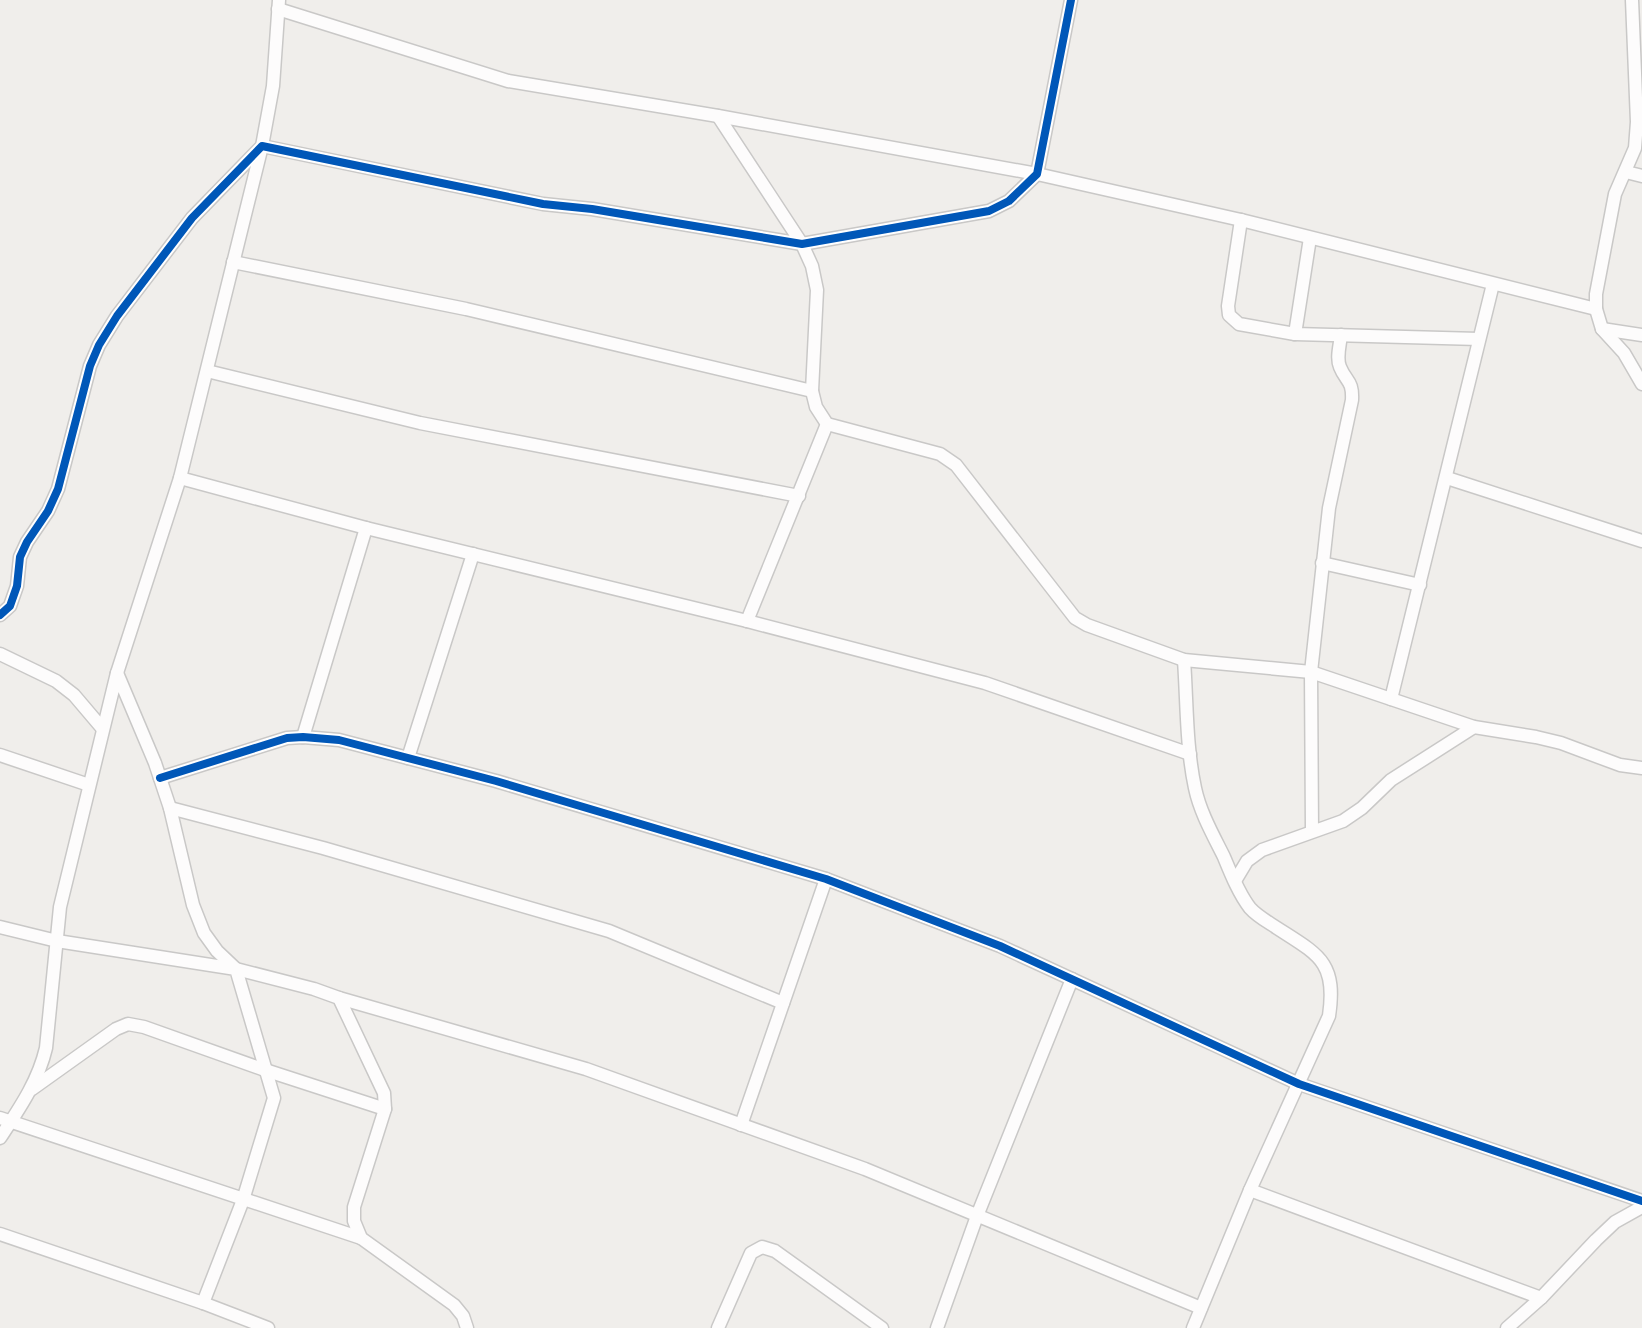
<svg xmlns="http://www.w3.org/2000/svg" width="1642" height="1328" font-family="Jost,sans-serif">
<style>
.lines{fill:none;stroke-linecap:round;stroke-linejoin:round}
.street-casing{stroke:#c9c8c7;stroke-width:15}
.street{stroke:#fdfcfc;stroke-width:12}
.cycleway-casing{stroke:#fff;stroke-width:11}
.cycleway{stroke:#0057b8;stroke-width:8}
</style>
<rect width="100%" height="100%" fill="#f0eeeb"/>
<g class="lines">
<g class="street-casing">
<g id="street">
<polyline points="1632,0 1637,122 1635,148 1615,194 1596,294 1596,309 1602,329 1624,353 1642,384"/>
<polyline points="278,9 508,81 718,116 1037,174 1241,220 1596,309"/>
<polyline points="718,116 802,244 812,266 817,290 812,391 816,407 827,424 940,454 956,465 1075,618 1087,625 1184,660 1311,672 1474,727 1536,737 1561,743 1620,765 1642,768"/>
<polyline points="1626,172 1642,176"/>
<polyline points="1241,220 1228,306 1229,315 1239,324 1295,334 1479,339"/>
<polyline points="233,262 466,309 812,391"/>
<polyline points="1602,329 1642,335"/>
<polyline points="1295,334 1310,238"/>
<polyline points="207,371 420,423 799,496"/>
<polyline points="180,478 366,528 747,621 985,683 1190,754"/>
<polyline points="1447,478 1642,541"/>
<polyline points="1322,563 1420,585"/>
<polyline points="0,615 10,606 17,586 20,557 27,542 48,511 58,489 90,366 99,345 117,316 192,218 262,146 543,204 592,209 802,244 989,211 1009,201 1037,174 1071,0"/>
<polyline points="747,621 827,424"/>
<polyline points="0,654 56,681 74,695 102,728"/>
<path d="M 1184,660 C 1187,702 1186,746 1195,788 C 1200,812 1213,835 1224,857 C 1231,874 1239,894 1250,908 C 1257,916 1268,922 1277,928 C 1319,955 1337,962 1329,1016 L 1250,1190 L 1193,1328"/>
<polyline points="117,673 180,478 262,146 273,86 279,0"/>
<polyline points="1391,699 1493,284"/>
<polyline points="303,737 366,528"/>
<polyline points="0,755 89,785"/>
<polyline points="408,758 473,554"/>
<polyline points="160,778 287,738 303,737 339,740 496,781 826,879 1000,946 1299,1084 1642,1201"/>
<polyline points="170,808 323,848 609,931 783,1003"/>
<path d="M 1312,831 L 1311,672 L 1329,508 L 1352,400 C 1353,380 1346,382 1340,367 C 1336,358 1340,345 1341,335"/>
<polyline points="1235,881 1247,861 1262,850 1343,821 1362,808 1391,780 1474,727"/>
<polyline points="0,927 57,941 236,969 274,1098 243,1200 203,1303"/>
<polyline points="339,998 586,1069 865,1169 1201,1308"/>
<polyline points="32,1089 116,1029 128,1024 144,1027 265,1070 385,1109"/>
<polyline points="0,1118 361,1238"/>
<polyline points="741,1125 826,879"/>
<path d="M 0,1138 C 19,1109 38,1082 46,1048 L 60,907 L 117,673 L 155,763 L 170,808 L 193,905 L 204,933 L 217,951 L 236,969 L 314,989 L 339,998 L 384,1093 L 385,1109 L 354,1207 L 354,1221 L 361,1238 L 454,1305 L 463,1316 L 467,1328"/>
<polyline points="1250,1190 1541,1298"/>
<polyline points="0,1234 203,1303 268,1328"/>
<polyline points="718,1328 751,1253 762,1247 775,1251 882,1328"/>
<polyline points="937,1328 977,1216 1072,979"/>
<polyline points="1507,1328 1541,1298 1596,1240 1615,1222 1642,1207"/>
</g>
</g>
<use href="#street" class="street"/>
<g class="cycleway-casing">
<g id="cycleway">
<polyline points="0,615 10,606 17,586 20,557 27,542 48,511 58,489 90,366 99,345 117,316 192,218 262,146 543,204 592,209 802,244 989,211 1009,201 1037,174 1071,0"/>
<polyline points="160,778 287,738 303,737 339,740 496,781 826,879 1000,946 1299,1084 1642,1201"/>
</g>
</g>
<use href="#cycleway" class="cycleway"/>
</g>
</svg>
